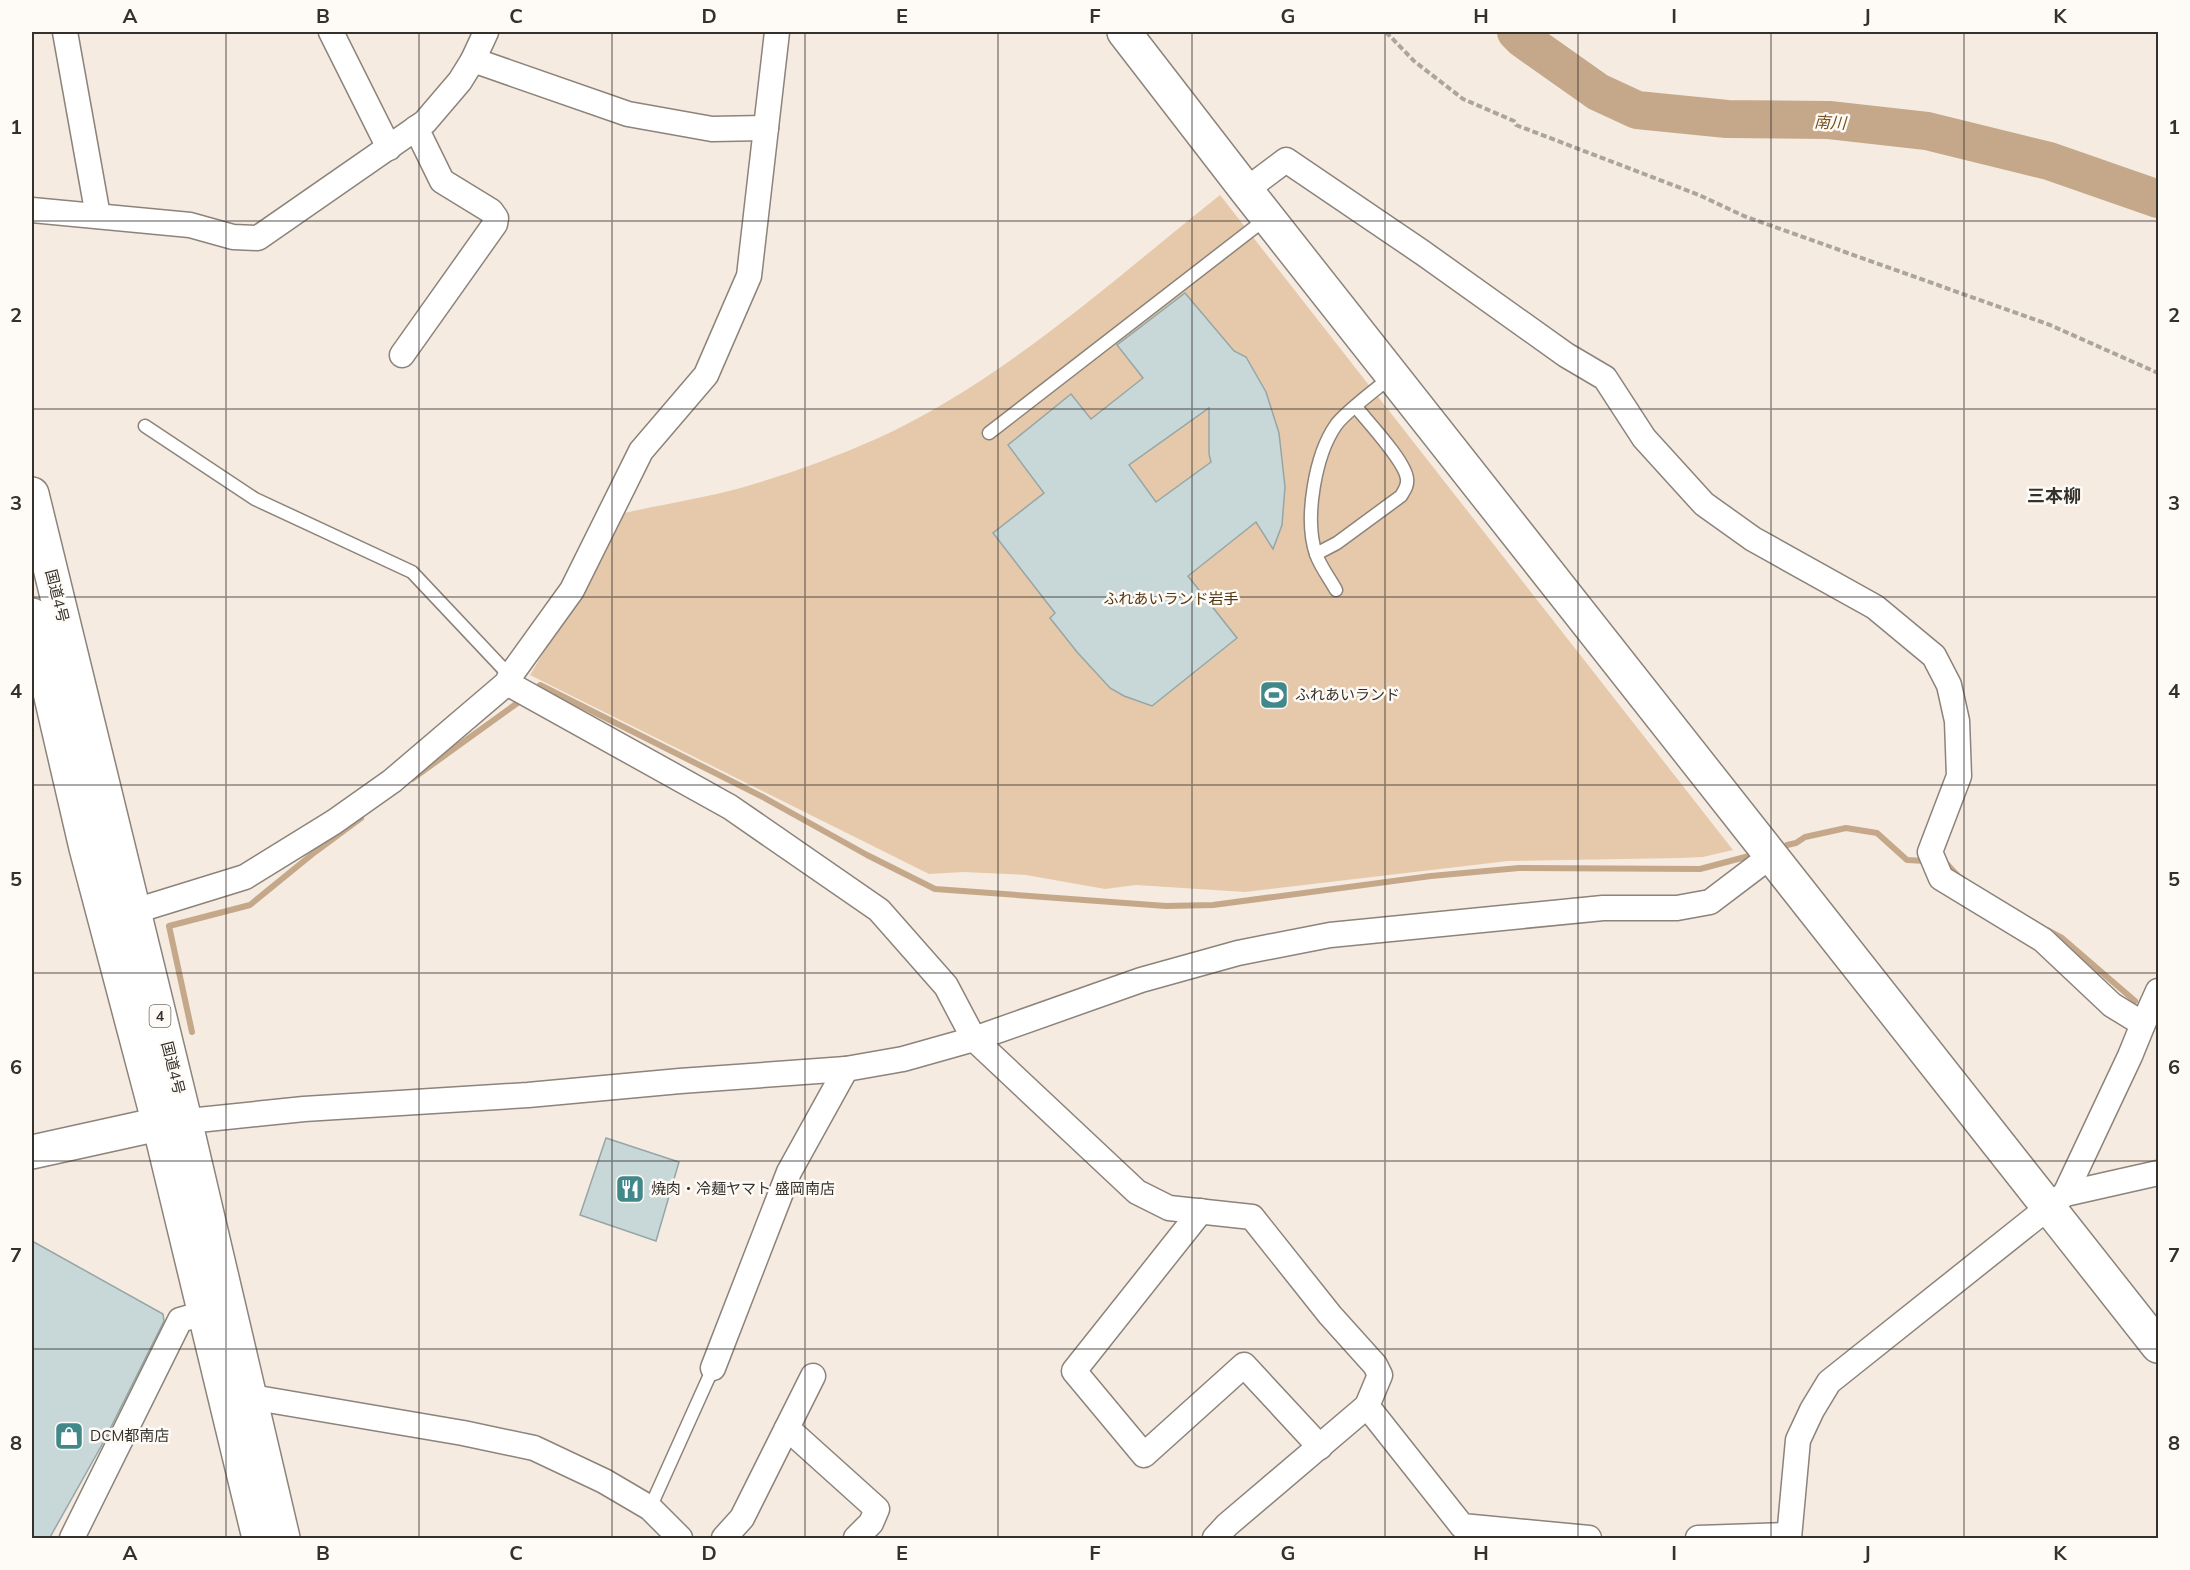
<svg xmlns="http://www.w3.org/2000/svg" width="2190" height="1570" font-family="Mulish,'Noto Sans JP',sans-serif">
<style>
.green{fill:#e6c9aa}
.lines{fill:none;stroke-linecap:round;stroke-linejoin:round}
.stream{stroke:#c5a88a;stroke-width:6}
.river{stroke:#c5a88a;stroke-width:38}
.building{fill:#c8d8d8;stroke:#96a6a6;stroke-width:1.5;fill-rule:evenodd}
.lane-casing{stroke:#8c837a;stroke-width:15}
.street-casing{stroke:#8c837a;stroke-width:27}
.secondary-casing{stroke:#8c837a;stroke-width:36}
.highway-casing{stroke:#8c837a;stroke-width:36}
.path{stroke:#aca59d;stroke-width:4;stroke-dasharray:6 3;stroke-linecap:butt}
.lane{stroke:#fff;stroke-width:12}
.street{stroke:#fff;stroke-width:24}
.secondary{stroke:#fff;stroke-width:33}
.highway{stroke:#fff;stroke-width:33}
.grid{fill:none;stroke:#34302c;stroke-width:1.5;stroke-opacity:0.55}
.labels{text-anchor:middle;stroke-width:5;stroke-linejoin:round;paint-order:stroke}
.shield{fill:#fefaf6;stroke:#716d69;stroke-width:1.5}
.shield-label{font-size:14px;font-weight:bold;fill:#34302c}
.street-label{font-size:15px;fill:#34302c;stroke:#fefaf6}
.park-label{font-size:15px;fill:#53350f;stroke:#fefaf6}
.poi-label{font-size:15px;fill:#34302c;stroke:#fefaf6;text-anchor:start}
.water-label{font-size:16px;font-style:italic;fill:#754d1b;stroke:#fefaf6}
.quarter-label{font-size:18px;font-weight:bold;fill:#34302c;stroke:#fefaf6}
.neatline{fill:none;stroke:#34302c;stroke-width:2}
.grid-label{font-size:20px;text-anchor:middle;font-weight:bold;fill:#34302c}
</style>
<rect width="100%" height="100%" fill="#f5ebe1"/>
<path class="green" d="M 1220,195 L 1733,850 L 1703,857 L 1680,858 L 1508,861 L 1245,892 L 1136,885 L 1105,889 L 1026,875 L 963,872 L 929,874 L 530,675 L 580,592 L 615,524 L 624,513 C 664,504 705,498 744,487 C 789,474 833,458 876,439 C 1002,382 1113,280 1220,195 Z"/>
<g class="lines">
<g class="stream">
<polyline points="533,691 540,685 763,797 867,855 935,889 1166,906 1213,905 1431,876 1519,868 1700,869 1749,856"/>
<polyline points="412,779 523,699"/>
<polyline points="1787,845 1796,843 1805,837 1846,828 1877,833 1907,860 1926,861"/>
<polyline points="1943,862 1946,863 1959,877"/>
<polyline points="2047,930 2062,938 2135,1001"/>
<polyline points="192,1032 169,926 250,905 315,852 361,818"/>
</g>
<polyline class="river" points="1516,32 1523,39 1598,92 1637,110 1727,119 1829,120 1927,131 2049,161 2158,199"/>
</g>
<g class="building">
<path d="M 1185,293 L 1234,351 L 1246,357 L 1266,392 L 1279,433 L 1285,487 L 1282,525 L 1273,549 L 1256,522 L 1188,576 L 1237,638 L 1152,706 L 1124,696 L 1110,688 L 1077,652 L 1050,618 L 1055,613 L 993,533 L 1044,493 L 1008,445 L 1071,394 L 1091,419 L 1143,378 L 1117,345 ZM 1209,408 L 1209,454 L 1211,462 L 1156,502 L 1129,465 Z"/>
<polygon points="606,1138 679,1162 656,1241 580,1215"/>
<polygon points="32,1241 163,1314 164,1321 103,1443 49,1539 32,1539"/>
</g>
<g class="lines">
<g class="lane-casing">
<g id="lane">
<polyline points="145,426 255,499 412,572 510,676"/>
<polyline points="989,433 1268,217"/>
<path d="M 1316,554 L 1337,543 L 1401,496 C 1404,491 1408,486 1407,479 C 1406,462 1368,422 1356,407"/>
<path d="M 1336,590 C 1330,579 1320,566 1316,554 C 1304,519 1315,455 1336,425 C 1346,411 1378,388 1392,376"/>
<polyline points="650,1508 713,1368"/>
</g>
</g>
<g class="street-casing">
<g id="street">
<polyline points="65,32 98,216"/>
<polyline points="331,32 389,148"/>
<polyline points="473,60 486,32"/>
<polyline points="1246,190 1286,160 1423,253 1566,355 1605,378 1644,438 1704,504 1753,539 1875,607 1934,656 1949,685 1957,721 1959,776 1930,852 1941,878 2043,940 2112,1005 2143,1024 2130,1056 2065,1194"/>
<polyline points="32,210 190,225 233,237 258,238 425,122 460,81 473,60 628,114 712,129 766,128"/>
<polyline points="402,355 495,224 496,218 491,211 442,181 416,128"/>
<polyline points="507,683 730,807 879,910 946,986 974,1039 1137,1192 1169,1208 1252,1217 1330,1315 1375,1365 1380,1375 1367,1406 1227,1525 1215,1538"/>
<polyline points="135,911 245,877 334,822 392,781 507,683 510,676 572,590 641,451 706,375 749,276 777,32"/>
<polyline points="2143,1024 2158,991"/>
<polyline points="169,1123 304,1109 528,1095 680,1081 846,1069 903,1059 974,1039 1141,980 1238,953 1330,935 1603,908 1677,908 1710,902 1772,855"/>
<polyline points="1201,1211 1074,1371 1144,1455 1244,1365 1320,1447"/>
<polyline points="713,1368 789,1172 846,1069"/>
<polyline points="251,1397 463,1433 534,1448 604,1481 650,1508 680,1538"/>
<polyline points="1367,1406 1462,1526 1589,1538"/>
<polyline points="787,1428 877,1509 871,1523 856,1538"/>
<polyline points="72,1538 180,1320 204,1313"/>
<polyline points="724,1538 742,1518 813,1376"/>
<polyline points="1698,1538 1788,1535"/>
<polyline points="1789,1538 1798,1440 1812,1410 1829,1382 2065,1194 2158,1173"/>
</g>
</g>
<g class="secondary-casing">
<g id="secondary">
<polyline points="1124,32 1246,190 2158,1346"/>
<polyline points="32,1152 159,1124"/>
</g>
</g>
<g class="highway-casing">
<g id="highway">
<polyline points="32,494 185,1120 283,1538"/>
<polyline points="32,615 86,848 159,1124 259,1538"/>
</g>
</g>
<polyline class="path" points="1386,32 1414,61 1463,99 1514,121 1516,125 1699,195 1744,216 2050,325 2158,373"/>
<use href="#lane" class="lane"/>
<use href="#street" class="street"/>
<use href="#secondary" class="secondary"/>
<use href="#highway" class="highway"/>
</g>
<path class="grid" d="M 226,32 L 226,1538M 419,32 L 419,1538M 612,32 L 612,1538M 805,32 L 805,1538M 998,32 L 998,1538M 1192,32 L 1192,1538M 1385,32 L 1385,1538M 1578,32 L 1578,1538M 1771,32 L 1771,1538M 1964,32 L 1964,1538M 32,221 L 2158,221M 32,409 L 2158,409M 32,597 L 2158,597M 32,785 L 2158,785M 32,973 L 2158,973M 32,1161 L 2158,1161M 32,1349 L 2158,1349"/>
<defs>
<g id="stadium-square" transform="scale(1.5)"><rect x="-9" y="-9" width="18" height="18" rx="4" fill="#408889" stroke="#fefaf6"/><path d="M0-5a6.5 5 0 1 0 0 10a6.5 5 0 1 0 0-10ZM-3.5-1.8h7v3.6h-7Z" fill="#fff"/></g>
<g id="restaurant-square" transform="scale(1.5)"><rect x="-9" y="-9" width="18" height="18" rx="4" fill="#408889" stroke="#fefaf6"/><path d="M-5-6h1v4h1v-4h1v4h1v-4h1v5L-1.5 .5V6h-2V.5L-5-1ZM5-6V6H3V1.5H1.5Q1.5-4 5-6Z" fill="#fff"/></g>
<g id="shop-square" transform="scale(1.5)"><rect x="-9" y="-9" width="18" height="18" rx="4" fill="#408889" stroke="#fefaf6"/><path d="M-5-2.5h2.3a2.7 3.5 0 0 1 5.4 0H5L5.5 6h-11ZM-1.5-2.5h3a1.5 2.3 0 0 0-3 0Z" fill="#fff"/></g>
</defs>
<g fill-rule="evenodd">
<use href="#stadium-square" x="1274" y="695"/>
<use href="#restaurant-square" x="630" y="1189"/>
<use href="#shop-square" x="69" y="1436"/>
</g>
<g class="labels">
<rect class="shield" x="149.5" y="1005" width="21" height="22" rx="4.5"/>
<g class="shield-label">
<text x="160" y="1021">4</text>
</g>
<g class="street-label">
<text transform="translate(57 596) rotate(76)" y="5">国道4号</text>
<text transform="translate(173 1068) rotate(76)" y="5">国道4号</text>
</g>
<g class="park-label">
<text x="1171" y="604">ふれあいランド岩手</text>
</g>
<g class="poi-label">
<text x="1295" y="700">ふれあいランド</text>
<text x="651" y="1194">焼肉・冷麺ヤマト 盛岡南店</text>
<text x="90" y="1441">DCM都南店</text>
</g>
<g class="water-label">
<text transform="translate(1830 122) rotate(3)" y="6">南川</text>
</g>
<g class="quarter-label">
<text x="2054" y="502">三本柳</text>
</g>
</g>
<rect width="2190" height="1570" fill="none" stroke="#fefaf6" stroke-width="66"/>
<rect x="33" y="33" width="2124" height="1504" class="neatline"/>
<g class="grid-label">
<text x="130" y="23">A</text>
<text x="323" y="23">B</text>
<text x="516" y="23">C</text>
<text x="709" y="23">D</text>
<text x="902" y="23">E</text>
<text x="1095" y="23">F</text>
<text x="1288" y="23">G</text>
<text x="1481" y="23">H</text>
<text x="1674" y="23">I</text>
<text x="1867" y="23">J</text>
<text x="2060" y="23">K</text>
<text x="16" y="134">1</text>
<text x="2174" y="134">1</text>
<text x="16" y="322">2</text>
<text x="2174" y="322">2</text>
<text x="16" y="510">3</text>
<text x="2174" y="510">3</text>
<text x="16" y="698">4</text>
<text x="2174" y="698">4</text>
<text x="16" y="886">5</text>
<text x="2174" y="886">5</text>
<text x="16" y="1074">6</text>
<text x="2174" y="1074">6</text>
<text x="16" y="1262">7</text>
<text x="2174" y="1262">7</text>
<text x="16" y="1450">8</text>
<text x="2174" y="1450">8</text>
<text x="130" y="1560">A</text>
<text x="323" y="1560">B</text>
<text x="516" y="1560">C</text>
<text x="709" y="1560">D</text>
<text x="902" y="1560">E</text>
<text x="1095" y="1560">F</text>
<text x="1288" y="1560">G</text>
<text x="1481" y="1560">H</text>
<text x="1674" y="1560">I</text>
<text x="1867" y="1560">J</text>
<text x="2060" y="1560">K</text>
</g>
</svg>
